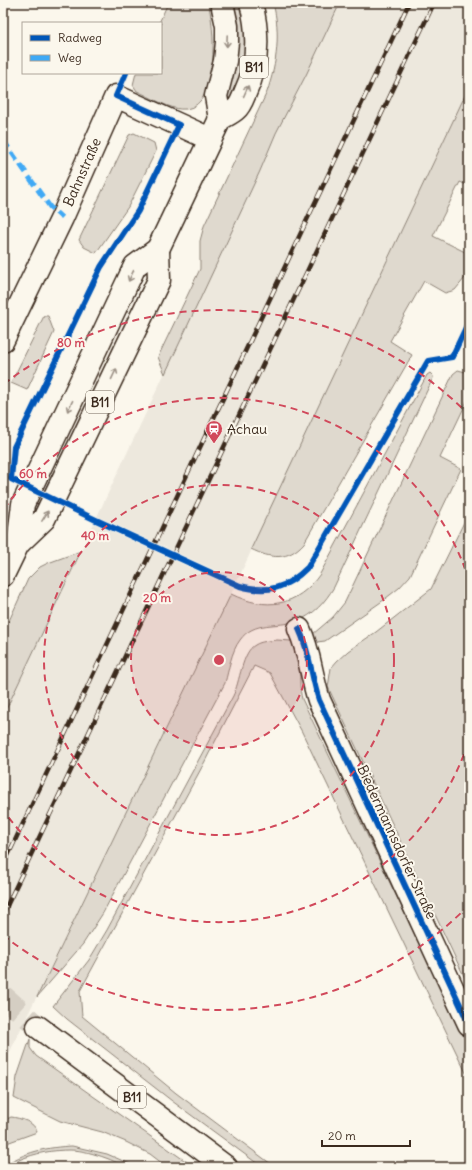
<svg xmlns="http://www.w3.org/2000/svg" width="472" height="1170" font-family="Delius,sans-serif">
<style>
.built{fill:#ede8dd}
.green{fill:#dfd9ce;stroke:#8d8276}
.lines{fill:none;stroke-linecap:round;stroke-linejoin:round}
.major-tunnel{stroke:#d5cec3;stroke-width:22;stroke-dasharray:22 11;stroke-linecap:butt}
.minor-casing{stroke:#3b2a1e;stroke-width:25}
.major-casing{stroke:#3b2a1e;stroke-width:25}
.minor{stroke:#fbf7ec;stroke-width:22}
.major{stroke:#fbf7ec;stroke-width:22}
.rail-casing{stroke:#3b2a1e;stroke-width:4.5}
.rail{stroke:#fbf7ec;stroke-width:3;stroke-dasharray:9;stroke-linecap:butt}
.quiet{stroke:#3fa9f5;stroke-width:5;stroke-dasharray:10 5;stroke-linecap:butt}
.cycleway-casing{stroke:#fbf7ec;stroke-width:8}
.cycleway{stroke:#0057b8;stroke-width:6}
.oneway{stroke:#9b9085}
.ring{fill:none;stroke:#d1495b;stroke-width:2;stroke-dasharray:7 5}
.labels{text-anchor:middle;stroke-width:4;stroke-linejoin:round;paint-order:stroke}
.shield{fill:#fbf7ec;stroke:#75685c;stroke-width:1}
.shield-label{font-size:13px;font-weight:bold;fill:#3b2a1e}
.street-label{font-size:14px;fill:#3b2a1e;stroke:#fbf7ec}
.poi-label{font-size:14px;fill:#3b2a1e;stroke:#fbf7ec;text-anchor:start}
.centre{fill:#d1495b;stroke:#fbf7ec;stroke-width:2}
.ring-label{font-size:12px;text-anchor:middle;font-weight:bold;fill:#d1495b;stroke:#fbf7ec;stroke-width:4;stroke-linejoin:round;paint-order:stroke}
</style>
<rect width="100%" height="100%" fill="#fbf7ec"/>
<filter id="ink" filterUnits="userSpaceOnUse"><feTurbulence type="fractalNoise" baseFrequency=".025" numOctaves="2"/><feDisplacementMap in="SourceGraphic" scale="8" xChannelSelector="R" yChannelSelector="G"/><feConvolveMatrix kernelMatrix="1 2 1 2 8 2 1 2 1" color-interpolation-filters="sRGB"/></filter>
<g filter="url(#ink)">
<polygon class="built" points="340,3 469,3 469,87 231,594 3,1066 3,716 260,171 276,133 306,75"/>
<g class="green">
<path d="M 168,3 L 208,3 C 215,26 220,105 186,109 C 171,111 151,97 137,91 L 133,85 L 136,73 L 161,73 L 161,23 L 159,23 Z"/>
<path d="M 233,3 L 240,3 C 245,19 248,39 246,56 C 244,71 237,86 234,99 L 227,102 L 225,97 C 236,64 241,37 233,3 Z"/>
<path d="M 273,3 L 340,3 L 306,75 L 276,133 L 260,171 L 165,374 L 158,357 L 200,269 L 200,241 L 204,226 L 267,92 C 277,63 281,33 273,3 Z"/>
<path d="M 469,87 L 469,186 L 460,182 L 433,236 L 469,254 L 469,273 L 455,290 L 445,293 L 424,281 L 390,341 L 412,355 L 304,543 C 288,561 271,559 251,549 Z"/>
<polygon points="134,133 154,143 156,151 128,207 96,253 84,247 79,240 129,135"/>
<polygon points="44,316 48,316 54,332 27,390 11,383"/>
<polygon points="458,370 469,373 469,397 440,458 461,469 410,576 399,588 381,602 325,641 317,642 314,639 313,634 333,617 345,602 453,374"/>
<path d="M 430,373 L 433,376 L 433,378 L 334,587 C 325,602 314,615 297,621 C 277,628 254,620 240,640 C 231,652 229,669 225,683 L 103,913 L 83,944 L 37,997 L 231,594 C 266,611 297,607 320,574 L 427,375 Z"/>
<polygon points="469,512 469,987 328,687 331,668 337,661 348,651 376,632 431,589"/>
<polygon points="81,551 3,716 3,634 28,579 40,567 48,563"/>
<path d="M 277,640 L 291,641 C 304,656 297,680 302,699 L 469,1048 L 469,1079 L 302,732 L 270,673 L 254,666 L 202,767 L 80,991 L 82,1016 L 176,1093 L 275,1167 L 262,1167 L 172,1101 L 67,1019 L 53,1006 L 89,960 L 107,930 L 233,696 C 240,682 242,652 255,645 C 261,641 270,641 277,640 Z"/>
<polygon points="30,1039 30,1048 36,1056 194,1167 167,1167 150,1154 126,1142 102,1132 60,1121 14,1098 17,1077"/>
<path d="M 11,1117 C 20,1118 35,1122 37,1132 L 4,1144 L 3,1121 Z"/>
<path d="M 72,1146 L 107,1154 L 137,1167 C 120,1167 120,1163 106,1158 C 95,1154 82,1150 70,1150 C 53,1150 35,1153 19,1160 C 13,1163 10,1167 3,1167 C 22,1152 49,1147 72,1146 Z"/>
</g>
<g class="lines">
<polyline class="major-tunnel" points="3,996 38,1027"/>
<g class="minor-casing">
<g id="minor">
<polyline points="3,340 62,218 116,96 210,139"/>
<path d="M 299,629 C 310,652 311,676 319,700 L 469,1024"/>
</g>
</g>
<g class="major-casing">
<g id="major">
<polyline points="220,119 216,96 225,61 227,42 227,26 222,3"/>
<polyline points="18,544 44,519 159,280 158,249"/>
<path d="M 3,575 L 18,544 L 23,504 L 135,266 L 158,249 L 220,119 C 225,116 232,113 236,109 C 240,106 243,98 245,93 C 259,64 259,34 251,3"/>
<polyline points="38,1027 226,1167"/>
</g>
</g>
<use href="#minor" class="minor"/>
<use href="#major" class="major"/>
<g class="rail-casing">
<g id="rail">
<polyline points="3,866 409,3"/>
<polyline points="3,914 434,3"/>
</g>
</g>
<use href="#rail" class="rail"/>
<polyline class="quiet" points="3,140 50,207 62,218"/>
<g class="cycleway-casing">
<g id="cycleway">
<path d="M 126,73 L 116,96 L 179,125 L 138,211 L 101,267 L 14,447 L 11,479 L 96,520 L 240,586 C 269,594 287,588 308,567 L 428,361 L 452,357 L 469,321"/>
<path d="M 299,629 C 310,652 311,676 319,700 L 469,1024"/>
</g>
</g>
<use href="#cycleway" class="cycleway"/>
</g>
<defs><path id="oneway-shaft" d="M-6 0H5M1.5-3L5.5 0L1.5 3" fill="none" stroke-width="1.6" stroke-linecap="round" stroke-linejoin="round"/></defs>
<g class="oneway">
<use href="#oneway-shaft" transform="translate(227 41) rotate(92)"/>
<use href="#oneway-shaft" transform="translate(246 91) rotate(-66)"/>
<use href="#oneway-shaft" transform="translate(131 276) rotate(115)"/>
<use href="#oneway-shaft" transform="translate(114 374) rotate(-65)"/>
<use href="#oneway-shaft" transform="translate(70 406) rotate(116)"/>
<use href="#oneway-shaft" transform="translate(45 516) rotate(-58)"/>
</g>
</g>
<circle cx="219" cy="660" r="88" fill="#d1495b" fill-opacity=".12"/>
<g class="ring">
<circle cx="219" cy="660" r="88"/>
<circle cx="219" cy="660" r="175"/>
<path d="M468 743A263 263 0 0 1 4 811M4 509A263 263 0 0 1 468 577"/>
<path d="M469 905A350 350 0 0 1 4 936M4 384A350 350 0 0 1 469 415"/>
</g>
<defs>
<g id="station-pin" transform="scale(0.9)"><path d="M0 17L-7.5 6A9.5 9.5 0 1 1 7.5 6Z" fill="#d1495b" stroke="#fbf7ec"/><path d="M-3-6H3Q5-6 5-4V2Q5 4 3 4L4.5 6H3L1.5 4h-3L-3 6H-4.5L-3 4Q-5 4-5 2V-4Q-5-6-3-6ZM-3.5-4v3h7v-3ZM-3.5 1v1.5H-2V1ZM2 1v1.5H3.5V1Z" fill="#fff"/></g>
</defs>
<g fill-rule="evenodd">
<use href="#station-pin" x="214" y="429"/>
</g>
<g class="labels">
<g class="shield">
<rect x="240" y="56" width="28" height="22" rx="3"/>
<rect x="86" y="391" width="28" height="22" rx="3"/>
<rect x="118" y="1086" width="28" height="22" rx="3"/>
</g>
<g class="shield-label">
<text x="254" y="72">B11</text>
<text x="100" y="407">B11</text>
<text x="132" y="1102">B11</text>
</g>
<g class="street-label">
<text transform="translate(82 172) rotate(-66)" y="5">Bahnstraße</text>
<text transform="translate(397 842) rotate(65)" y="5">Biedermannsdorfer Straße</text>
</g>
<g class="poi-label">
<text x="227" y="434">Achau</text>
</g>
</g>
<circle cx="219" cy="660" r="6" class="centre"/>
<g class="ring-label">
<text x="71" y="347">80 m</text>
<text x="33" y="478">60 m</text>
<text x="95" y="540">40 m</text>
<text x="157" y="602">20 m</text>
</g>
<rect width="472" height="1170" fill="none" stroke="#fbf7ec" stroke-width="16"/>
<rect x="8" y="8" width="456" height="1154" fill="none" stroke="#3b2a1e" stroke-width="1.5" filter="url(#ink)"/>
<rect x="22" y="22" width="140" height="52" fill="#fbf7ec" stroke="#aea59a"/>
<rect x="30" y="35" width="20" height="6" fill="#0057b8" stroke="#aea59a"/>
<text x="58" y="42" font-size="12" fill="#3b2a1e">Radweg</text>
<rect x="30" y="55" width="20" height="6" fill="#3fa9f5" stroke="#aea59a"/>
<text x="58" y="62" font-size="12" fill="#3b2a1e">Weg</text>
<path d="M322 1140v6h88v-6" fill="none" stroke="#3b2a1e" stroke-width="2"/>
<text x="328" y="1140" font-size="12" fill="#3b2a1e" stroke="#fbf7ec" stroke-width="3" paint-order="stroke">20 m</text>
</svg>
